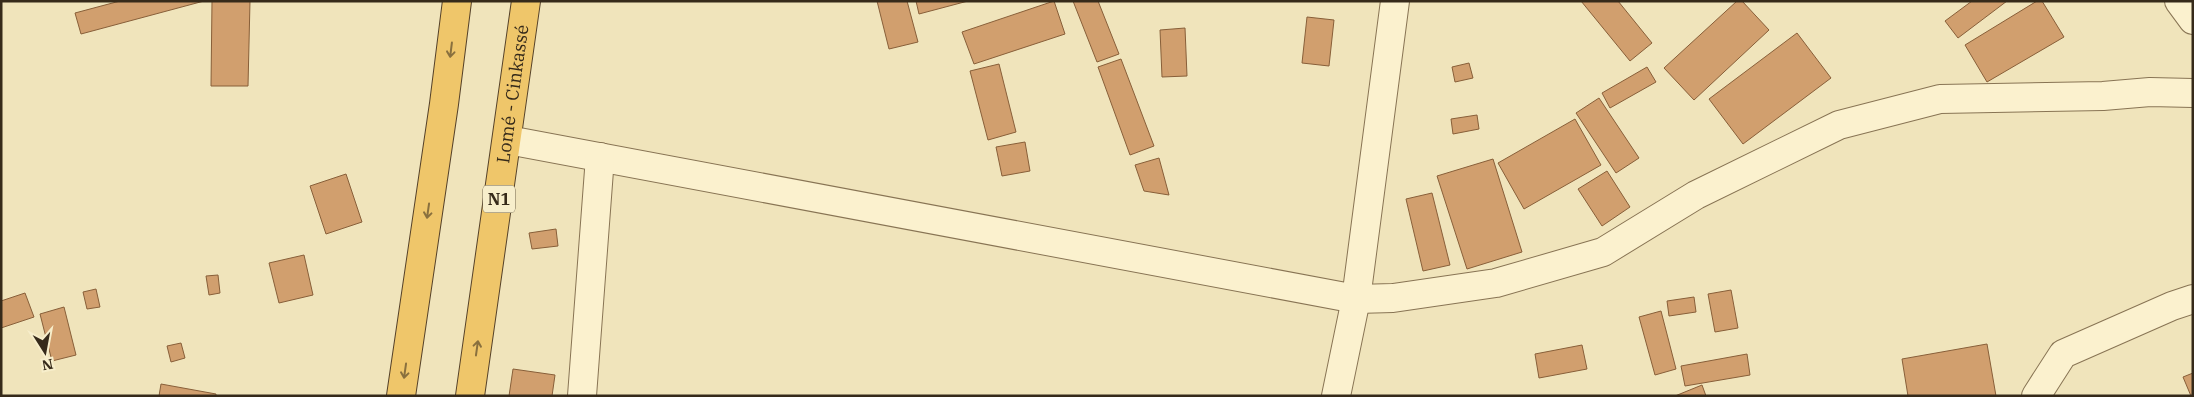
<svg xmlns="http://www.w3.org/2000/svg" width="2194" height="397" font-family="'IBM Plex Serif',serif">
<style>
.building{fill:#d19f6e;stroke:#885f39}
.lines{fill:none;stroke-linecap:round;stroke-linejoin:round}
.minor-casing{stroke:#887454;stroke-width:30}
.trunk-casing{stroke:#554129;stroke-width:30}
.minor{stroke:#fbf1ce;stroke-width:28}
.trunk{stroke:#efc66a;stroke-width:28}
.oneway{stroke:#89703e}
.labels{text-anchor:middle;stroke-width:4;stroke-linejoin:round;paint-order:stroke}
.shield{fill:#f7eecb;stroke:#70654f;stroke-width:1}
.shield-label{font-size:16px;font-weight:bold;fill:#362a1a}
.street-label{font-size:18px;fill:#362a1a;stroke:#f7eecb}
</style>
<rect width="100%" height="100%" fill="#f0e4bb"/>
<g class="building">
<polygon points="120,1 204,1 81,34 75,13"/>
<polygon points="212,1 250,1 248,86 211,86"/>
<polygon points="877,1 907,1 918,42 889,49"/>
<polygon points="916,1 968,1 919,14"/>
<polygon points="1054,1 1065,34 974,64 962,32"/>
<polygon points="1073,1 1098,1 1119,54 1097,62"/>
<polygon points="1581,1 1618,1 1652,43 1630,61"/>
<polygon points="1737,1 1742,1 1769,30 1694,100 1664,68"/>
<polygon points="1972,1 2007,1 1958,38 1945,21"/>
<polygon points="2037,1 2042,1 2064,37 1987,82 1965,45"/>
<polygon points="1307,17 1334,20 1329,66 1302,63"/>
<polygon points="1185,28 1187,76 1162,77 1160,30"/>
<polygon points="1797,33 1831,78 1743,144 1709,99"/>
<polygon points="1121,59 1154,146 1130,155 1098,67"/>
<polygon points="1469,63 1473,78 1455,82 1452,67"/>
<polygon points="999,64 1016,132 988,140 970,71"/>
<polygon points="1647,67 1656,82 1610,108 1602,93"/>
<polygon points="1599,98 1639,158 1616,173 1576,113"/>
<polygon points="1477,115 1479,129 1453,134 1451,119"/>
<polygon points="1575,119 1601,165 1524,209 1498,163"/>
<polygon points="1025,142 1030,171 1002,176 996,147"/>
<polygon points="1159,158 1169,195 1144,191 1135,165"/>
<polygon points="1493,159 1522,252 1467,269 1437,176"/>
<polygon points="1607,171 1630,207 1602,226 1578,189"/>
<polygon points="346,174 362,222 326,234 310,186"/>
<polygon points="1432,193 1450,265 1423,271 1406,199"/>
<polygon points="556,229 558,246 532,249 529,233"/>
<polygon points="304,255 313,295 279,303 269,263"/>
<polygon points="218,275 220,293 209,295 206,276"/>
<polygon points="96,289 100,307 87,309 83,292"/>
<polygon points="1731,290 1738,328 1715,332 1708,294"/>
<polygon points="25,293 34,317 1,328 1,301"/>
<polygon points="1694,297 1696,312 1669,316 1667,301"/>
<polygon points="64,307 76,355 52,361 40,314"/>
<polygon points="1661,311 1676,369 1655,375 1639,317"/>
<polygon points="181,343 185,358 171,362 167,346"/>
<polygon points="1987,344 1996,396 1908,396 1902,359"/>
<polygon points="1582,345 1587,369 1539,378 1535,354"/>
<polygon points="1747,354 1750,375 1685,386 1681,366"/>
<polygon points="513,369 555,375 552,396 509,396"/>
<polygon points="2193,373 2193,396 2191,396 2183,377"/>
<polygon points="161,384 216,394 216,396 159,396"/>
<polygon points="1702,385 1706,396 1675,396"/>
</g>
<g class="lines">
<g class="minor-casing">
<g id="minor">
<polyline points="2179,1 2193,20"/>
<polyline points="508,140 1356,299 1393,298 1496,283 1603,252 1696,195 1839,125 1940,99 2103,96 2150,92 2193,93"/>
<polyline points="582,396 600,157"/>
<polyline points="1336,396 1356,299 1395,1"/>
<polyline points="2036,396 2063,354 2172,306 2193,299"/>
</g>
</g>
<g class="trunk-casing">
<g id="trunk">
<polyline points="401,396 444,104 457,1"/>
<path id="s1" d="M 470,396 L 526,1"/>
</g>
</g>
<use href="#minor" class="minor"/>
<use href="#trunk" class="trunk"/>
</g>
<defs><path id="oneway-shaft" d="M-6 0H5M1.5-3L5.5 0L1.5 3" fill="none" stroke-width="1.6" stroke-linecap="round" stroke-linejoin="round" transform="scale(1.25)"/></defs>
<g class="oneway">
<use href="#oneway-shaft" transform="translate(451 50) rotate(97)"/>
<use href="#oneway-shaft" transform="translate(428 211) rotate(98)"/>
<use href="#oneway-shaft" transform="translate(477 348) rotate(-82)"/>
<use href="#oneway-shaft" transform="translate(405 371) rotate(98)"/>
</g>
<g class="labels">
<rect class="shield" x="483" y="185.5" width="32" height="27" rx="4"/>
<g class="shield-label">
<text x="499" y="205">N1</text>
</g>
<g class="street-label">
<text dy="6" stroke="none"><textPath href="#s1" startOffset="305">Lomé - Cinkassé</textPath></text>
</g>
</g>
<rect width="2194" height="397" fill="none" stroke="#362a1a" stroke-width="5"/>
<g transform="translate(45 352) rotate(169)" stroke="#f7eecb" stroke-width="4" paint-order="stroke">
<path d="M0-4L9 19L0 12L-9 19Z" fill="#362a1a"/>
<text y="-8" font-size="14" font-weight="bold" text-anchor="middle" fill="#362a1a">N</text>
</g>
</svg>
